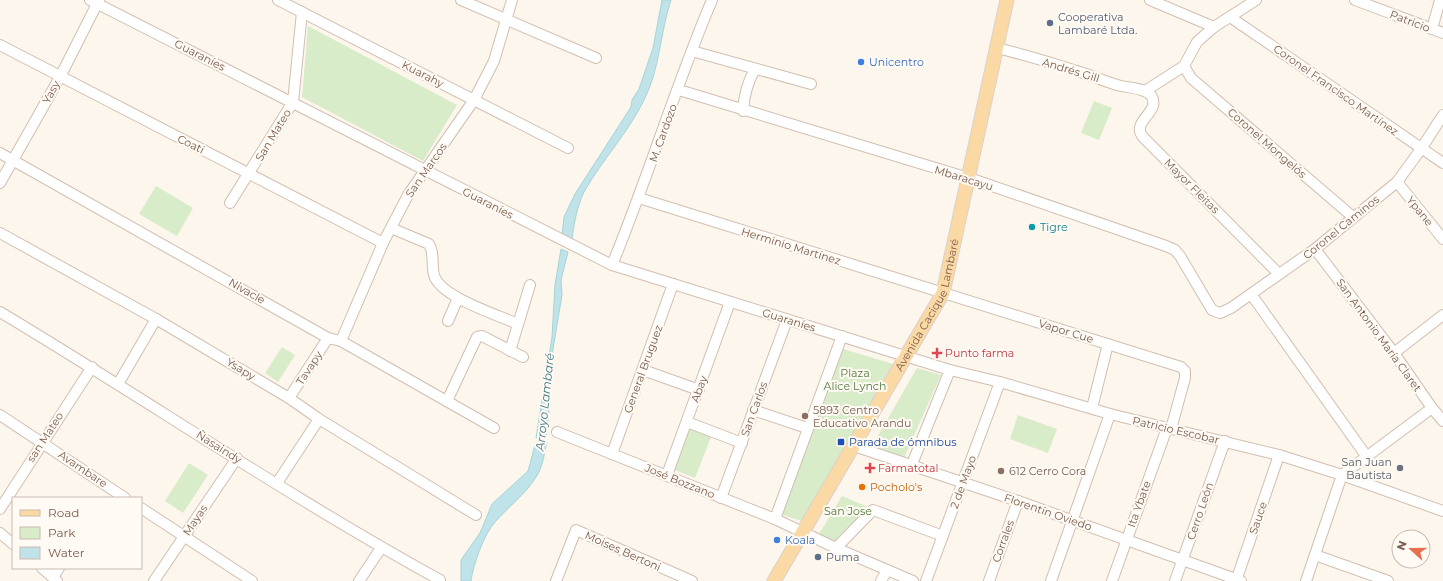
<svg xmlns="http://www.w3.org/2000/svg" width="1443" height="581" font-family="Montserrat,sans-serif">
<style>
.green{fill:#d8ecc9}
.water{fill:#bfe3e8;stroke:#a5d3da}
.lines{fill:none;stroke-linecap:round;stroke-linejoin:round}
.stream{stroke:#a5d3da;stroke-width:2}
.minor-casing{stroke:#d1beb0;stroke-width:12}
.major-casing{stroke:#dad1cd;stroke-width:15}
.minor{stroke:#fff;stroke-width:10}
.major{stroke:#fbd9a5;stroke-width:13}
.service-dot{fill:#5c6f8a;stroke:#fffaf3;stroke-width:1.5}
.shop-dot{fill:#3f7fe0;stroke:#fffaf3;stroke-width:1.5}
.culture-dot{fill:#0f9aa8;stroke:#fffaf3;stroke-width:1.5}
.health-dot{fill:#e0444e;stroke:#fffaf3;stroke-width:1.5}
.education-dot{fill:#8d6e63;stroke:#fffaf3;stroke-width:1.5}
.transit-dot{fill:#1a4fb4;stroke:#fffaf3;stroke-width:1.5}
.worship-dot{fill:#6b7280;stroke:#fffaf3;stroke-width:1.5}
.food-dot{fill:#e8710a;stroke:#fffaf3;stroke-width:1.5}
.labels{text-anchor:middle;stroke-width:4;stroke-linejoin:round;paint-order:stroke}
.service-label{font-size:11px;fill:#4e5e75;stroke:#fffaf3;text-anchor:start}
.street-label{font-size:11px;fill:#7a5c4d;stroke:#fffaf3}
.shop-label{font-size:11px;fill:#366cbe;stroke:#fffaf3;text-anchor:start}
.culture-label{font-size:11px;fill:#0d838f;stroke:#fffaf3;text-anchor:start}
.health-label{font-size:11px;fill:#be3a42;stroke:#fffaf3;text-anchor:start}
.park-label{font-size:11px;fill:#537a41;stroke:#fffaf3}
.education-label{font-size:11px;fill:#785e54;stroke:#fffaf3;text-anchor:start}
.transit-label{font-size:11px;fill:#164399;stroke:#fffaf3;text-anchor:start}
.worship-label{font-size:11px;fill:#5b616d;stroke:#fffaf3;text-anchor:end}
.food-label{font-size:11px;fill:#c56008;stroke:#fffaf3;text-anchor:start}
.water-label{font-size:12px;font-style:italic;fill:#437c86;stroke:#fffaf3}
</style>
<rect width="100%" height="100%" fill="#fdf6ec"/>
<g class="green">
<polygon points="308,26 457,105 423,161 302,97"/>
<polygon points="1094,101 1112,108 1099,140 1081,133"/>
<polygon points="156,186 193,208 177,236 139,214"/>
<polygon points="282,347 295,355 278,382 265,373"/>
<polygon points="840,348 893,364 802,521 780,514"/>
<polygon points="917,368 941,375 904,458 872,446"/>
<polygon points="1018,415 1057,429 1048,453 1010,439"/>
<polygon points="689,428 711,437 695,478 672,469"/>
<polygon points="189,463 208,475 183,513 165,501"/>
<polygon points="842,496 868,507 835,542 819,534"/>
</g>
<g class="water">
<path d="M 662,0 L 671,0 C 660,33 660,69 644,100 C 628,133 602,160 584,192 C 577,206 574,224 572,239 L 562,235 L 564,217 L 575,194 L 631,107 L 632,100 L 639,89 L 653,48 Z"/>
<polygon points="561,249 568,252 561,280 562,295 548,379 550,402 546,437 536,438 552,337 555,285"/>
<path d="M 547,442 C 544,454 543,467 536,477 C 525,495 508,507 495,522 C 484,534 473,565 471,581 L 461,581 L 461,560 L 480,533 L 492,504 L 528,471 L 535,445 Z"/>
</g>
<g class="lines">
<polyline class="stream" points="542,446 543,436"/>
<g class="minor-casing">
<g id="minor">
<polyline points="90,0 612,265 950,370 1000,382 1110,414 1279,455 1342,475 1443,511"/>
<polyline points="278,0 568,148"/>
<polyline points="461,0 596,58"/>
<polyline points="1150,0 1214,27"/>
<polyline points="1355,0 1443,33"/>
<polyline points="1230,17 1443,163"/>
<polyline points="1432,29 1440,0"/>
<polyline points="0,45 383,243"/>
<path d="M 997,48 C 1026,55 1055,64 1083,73 C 1096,77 1108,83 1121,86 C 1130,88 1147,88 1152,97 C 1160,112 1132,121 1142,136 L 1279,274"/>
<polyline points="692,51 811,84"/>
<polyline points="1184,66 1191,78 1353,217"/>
<polyline points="679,90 975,180 1166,246 1175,250 1180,256 1212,310 1220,313 1231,308 1315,249 1397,182 1421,149 1443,115"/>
<polyline points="1145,91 1184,66 1197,42 1214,27 1256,0"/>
<path d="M 743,111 C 744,95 747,83 755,69"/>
<polyline points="0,153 328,338 341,341 494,428"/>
<polyline points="1397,182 1443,239"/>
<polyline points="0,183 60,77 99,0"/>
<polyline points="639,198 1181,367 1185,371 1185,378 1171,429"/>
<polyline points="230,203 293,102 302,12"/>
<path d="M 391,228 L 429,244 C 435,254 431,264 434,275 C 440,297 498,315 518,324"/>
<polyline points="0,233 156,319 289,398 319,419 476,515"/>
<polyline points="1315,249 1394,353 1432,408 1443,421"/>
<path d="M 612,265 C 648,178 675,87 712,0"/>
<polyline points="1251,294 1367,457"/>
<path d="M 0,312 C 147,400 289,497 440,580"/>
<polyline points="448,321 458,298"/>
<polyline points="341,341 383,243 408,195 474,100 494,61 512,0"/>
<polyline points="510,351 530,285"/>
<polyline points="1394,353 1443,315"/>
<polyline points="643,370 699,390"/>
<polyline points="118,384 156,319"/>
<polyline points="289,398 328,338"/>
<polyline points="447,401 477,337 482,336 523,357"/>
<polyline points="1092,408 1108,344"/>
<polyline points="753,410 807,428"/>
<polyline points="0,415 125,498"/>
<polyline points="687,422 742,443"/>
<polyline points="557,432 775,519 836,548 913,581"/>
<polyline points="854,446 1018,501 1241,581"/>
<polyline points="612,454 673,284"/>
<polyline points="912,464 950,370"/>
<polyline points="667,475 730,302"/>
<polyline points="277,483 319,419"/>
<polyline points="721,498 787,320"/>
<polyline points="141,508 252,581"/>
<polyline points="0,509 92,367"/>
<polyline points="775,519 842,336"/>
<polyline points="0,533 13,544"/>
<polyline points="836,548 873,510 943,536"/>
<polyline points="1315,555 1388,581"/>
<polyline points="42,568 57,581"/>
<polyline points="53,577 59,568"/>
<polyline points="154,581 237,458"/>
<polyline points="359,581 381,548"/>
<polyline points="556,581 576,530 692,581"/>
<polyline points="881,581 887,570"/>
<polyline points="926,581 1000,382"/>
<polyline points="989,581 1018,501"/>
<polyline points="1051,581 1110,414"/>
<polyline points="1112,581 1167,428"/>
<polyline points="1175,581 1225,441"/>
<polyline points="1236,581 1279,455"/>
<polyline points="1306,581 1342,475 1432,408"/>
</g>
</g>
<g class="major-casing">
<g id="major">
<path id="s1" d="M 774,581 L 943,293 L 1007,0"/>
</g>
</g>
<use href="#minor" class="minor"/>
<use href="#major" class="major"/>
</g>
<g class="service-dot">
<circle cx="1050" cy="23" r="4"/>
<circle cx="818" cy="557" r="4"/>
</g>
<g class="shop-dot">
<circle cx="861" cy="62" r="4"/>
<circle cx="777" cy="540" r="4"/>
</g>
<circle class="culture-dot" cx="1032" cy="227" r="4"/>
<g class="health-dot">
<path d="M935 347h4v4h4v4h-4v4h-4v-4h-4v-4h4z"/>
<path d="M868 462h4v4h4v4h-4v4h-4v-4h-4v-4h4z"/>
</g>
<g class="education-dot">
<circle cx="805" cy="416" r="4"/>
<circle cx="1001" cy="471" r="4"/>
</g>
<rect class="transit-dot" x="837" y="438" width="8" height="8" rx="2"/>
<circle class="worship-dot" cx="1400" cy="468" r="4"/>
<circle class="food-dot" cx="862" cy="487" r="4"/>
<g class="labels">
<g class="service-label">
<text x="1058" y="21">Cooperativa<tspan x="1058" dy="13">Lambaré Ltda.</tspan></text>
<text x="826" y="561">Puma</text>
</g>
<g class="street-label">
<text transform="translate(1410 21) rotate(21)" y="4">Patricio</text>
<text transform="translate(200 55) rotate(27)" y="4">Guaraníes</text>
<text transform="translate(1071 70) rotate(17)" y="4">Andrés Gill</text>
<text transform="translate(423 74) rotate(27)" y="4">Kuarahy</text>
<text transform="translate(1336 90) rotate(35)" y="4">Coronel Francisco Martínez</text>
<text transform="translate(51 92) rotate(-61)" y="4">Yasy</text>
<text transform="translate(663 133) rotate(-70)" y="4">M. Cardozo</text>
<text transform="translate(273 135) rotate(-59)" y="4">San Mateo</text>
<text transform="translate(1267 143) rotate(41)" y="4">Coronel Mongelós</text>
<text transform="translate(191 144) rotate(27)" y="4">Coati</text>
<text transform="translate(426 170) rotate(-55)" y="4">San Marcos</text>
<text transform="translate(964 178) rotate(17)" y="4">Mbaracayu</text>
<text transform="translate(1192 186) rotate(45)" y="4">Mayor Fleitas</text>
<text transform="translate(488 203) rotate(27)" y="4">Guaraníes</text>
<text transform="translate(1420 211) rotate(51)" y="4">Ypane</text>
<text transform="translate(1341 227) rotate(-39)" y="4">Coronel Caminos</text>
<text transform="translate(791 246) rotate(17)" y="4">Herminio Martínez</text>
<text transform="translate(247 291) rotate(30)" y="4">Nivacle</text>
<text dy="4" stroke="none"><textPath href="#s1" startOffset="317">Avenida Cacique Lambaré</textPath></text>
<text transform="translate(789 320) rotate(17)" y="4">Guaraníes</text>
<text transform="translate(1066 331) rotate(17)" y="4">Vapor Cue</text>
<text transform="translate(1379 335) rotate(54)" y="4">San Antonio María Claret</text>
<text transform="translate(309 368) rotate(-57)" y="4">Tavapy</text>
<text transform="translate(241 369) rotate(31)" y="4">Ysapy</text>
<text transform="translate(643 369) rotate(-70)" y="4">General Bruguez</text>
<text transform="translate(699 389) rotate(-70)" y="4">Abay</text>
<text transform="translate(754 409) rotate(-70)" y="4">San Carlos</text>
<text transform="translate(1176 430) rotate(13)" y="4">Patricio Escobar</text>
<text transform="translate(45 437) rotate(-57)" y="4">san Mateo</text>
<text transform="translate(219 447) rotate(32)" y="4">Ñasaindy</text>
<text transform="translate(83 469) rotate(34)" y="4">Avambare</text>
<text transform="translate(680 481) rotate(22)" y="4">José Bozzano</text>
<text transform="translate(963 482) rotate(-70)" y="4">2 de Mayo</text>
<text transform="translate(1139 504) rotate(-70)" y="4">Ita Ybate</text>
<text transform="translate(1200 511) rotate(-71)" y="4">Cerro León</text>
<text transform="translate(1048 512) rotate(19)" y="4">Florentín Oviedo</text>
<text transform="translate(1258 518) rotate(-71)" y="4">Sauce</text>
<text transform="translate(195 520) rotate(-56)" y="4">Mayas</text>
<text transform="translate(1003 541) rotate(-70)" y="4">Corrales</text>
<text transform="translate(623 551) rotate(24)" y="4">Moises Bertoni</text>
</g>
<g class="shop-label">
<text x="869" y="66">Unicentro</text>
<text x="785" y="544">Koala</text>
</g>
<g class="culture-label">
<text x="1040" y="231">Tigre</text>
</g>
<g class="health-label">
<text x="945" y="357">Punto farma</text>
<text x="878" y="472">Farmatotal</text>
</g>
<g class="park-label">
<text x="855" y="377">Plaza<tspan x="855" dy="13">Alice Lynch</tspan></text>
<text x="848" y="515">San Jose</text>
</g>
<g class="education-label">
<text x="813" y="414">5893 Centro<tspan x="813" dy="13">Educativo Arandu</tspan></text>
<text x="1009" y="475">612 Cerro Cora</text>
</g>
<g class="transit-label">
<text x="849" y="446">Parada de ómnibus</text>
</g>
<g class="worship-label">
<text x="1392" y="466">San Juan<tspan x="1392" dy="13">Bautista</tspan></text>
</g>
<g class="food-label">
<text x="870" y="491">Pocholo's</text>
</g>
<g class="water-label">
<text transform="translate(545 402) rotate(-84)" y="4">Arroyo Lambaré</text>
</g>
</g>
<rect x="12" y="497" width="130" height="72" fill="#fffaf3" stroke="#cabbb1"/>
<rect x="20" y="510" width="20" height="6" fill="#fbd9a5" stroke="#cabbb1"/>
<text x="48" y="517" font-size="12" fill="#7a5c4d">Road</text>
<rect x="20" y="527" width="20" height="12" fill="#d8ecc9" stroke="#cabbb1"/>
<text x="48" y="537" font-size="12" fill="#7a5c4d">Park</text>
<rect x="20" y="547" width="20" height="12" fill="#bfe3e8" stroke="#cabbb1"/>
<text x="48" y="557" font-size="12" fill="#7a5c4d">Water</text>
<g transform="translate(1411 549) rotate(291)"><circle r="19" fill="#fffaf3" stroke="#cabbb1"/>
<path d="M0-3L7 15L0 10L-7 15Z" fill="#e76f51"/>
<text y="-6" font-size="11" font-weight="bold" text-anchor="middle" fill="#7a5c4d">N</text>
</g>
</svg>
